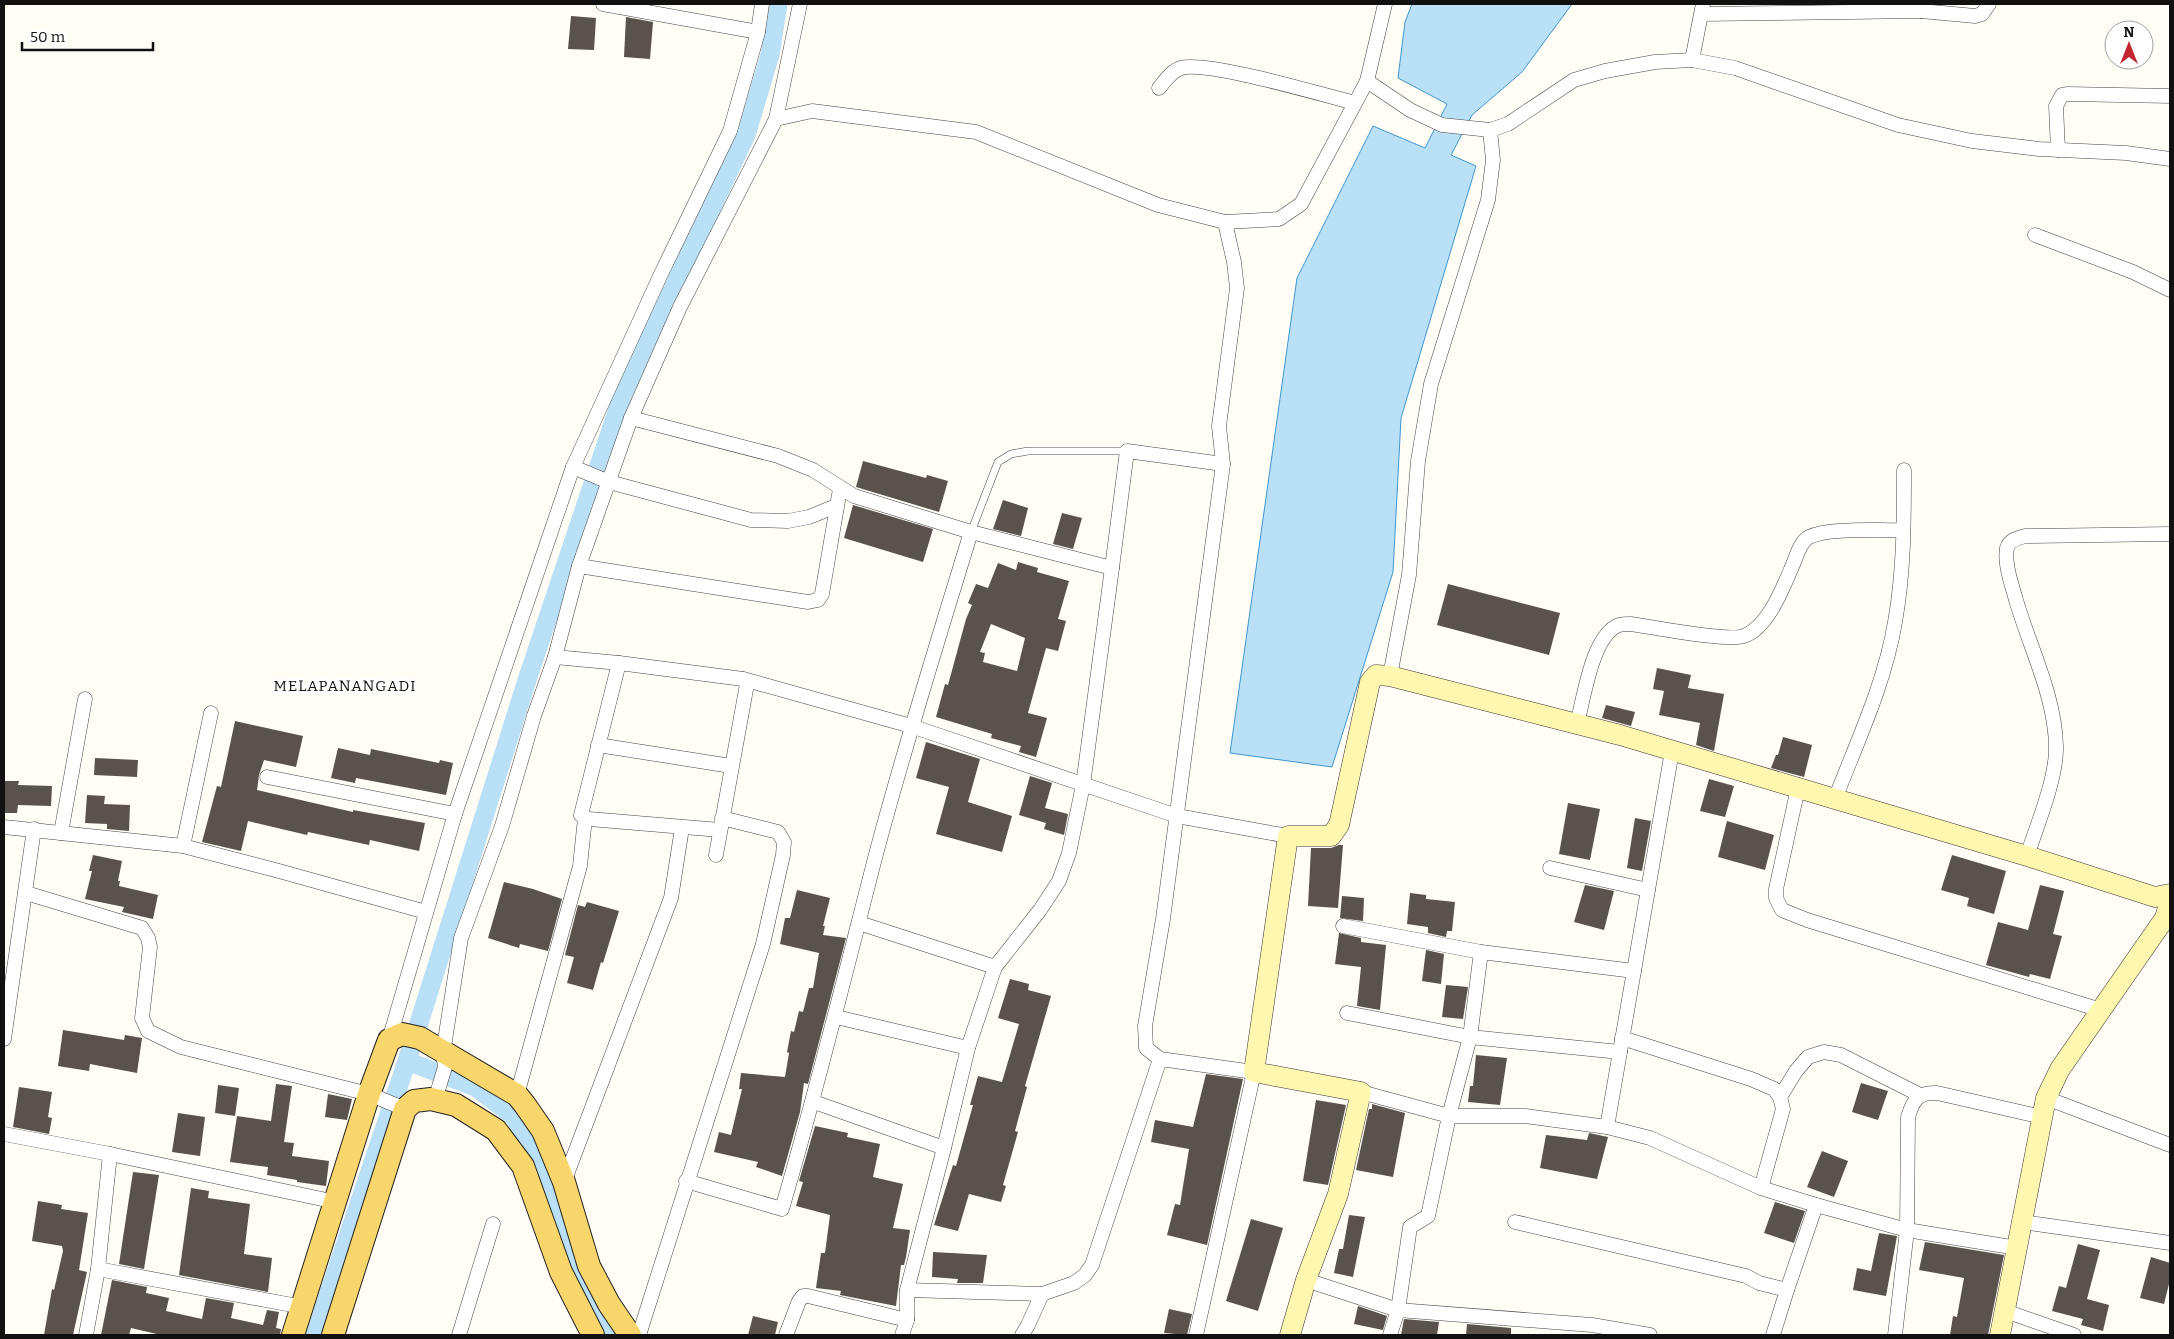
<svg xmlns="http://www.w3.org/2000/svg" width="2174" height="1339" font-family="Bitter,serif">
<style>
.water{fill:#b9e0f7;stroke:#3f96cf}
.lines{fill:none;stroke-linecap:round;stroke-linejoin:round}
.canal{stroke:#b9e0f7;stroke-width:19}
.building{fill:#5a524d;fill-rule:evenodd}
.lane-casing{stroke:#444;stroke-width:8}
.street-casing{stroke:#444;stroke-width:15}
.secondary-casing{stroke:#333;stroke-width:21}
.primary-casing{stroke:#222;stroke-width:24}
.lane{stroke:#fff;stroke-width:7}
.street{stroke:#fff;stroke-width:14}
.secondary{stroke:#fff6b0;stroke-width:20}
.primary{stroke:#f9d66b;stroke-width:22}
.labels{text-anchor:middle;stroke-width:5;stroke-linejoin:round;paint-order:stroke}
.neighbourhood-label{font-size:15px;letter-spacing:1px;fill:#111;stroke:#fff}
</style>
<rect width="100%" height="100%" fill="#fffdf5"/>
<polygon class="water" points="1412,4 1572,4 1522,72 1472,115 1451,155 1476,166 1401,418 1393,572 1332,767 1230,753 1297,278 1373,126 1425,148 1447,104 1398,78 1405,22"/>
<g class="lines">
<g class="canal">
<polyline points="407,1061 475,1087 514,1116 540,1164 576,1270 598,1321 610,1335"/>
<polyline points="315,1335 407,1061 528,677 623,394 746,135 770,55 778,4"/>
</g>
</g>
<g class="building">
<polygon points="571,16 596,18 594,50 568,49"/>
<polygon points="626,17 653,22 650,59 624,57"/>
<polygon points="863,461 926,478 927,475 948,481 939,512 856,487"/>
<polygon points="1003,500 1028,508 1021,536 993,529"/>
<polygon points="853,505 933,529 923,562 844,538"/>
<polygon points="1062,513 1082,518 1073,549 1053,544"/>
<path d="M 1018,562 L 1038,568 L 1037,572 L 1069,581 L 1058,619 L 1066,621 L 1058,651 L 1046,648 L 1028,713 L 1047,718 L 1036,757 L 1019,752 L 1021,746 L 991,738 L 992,734 L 936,717 L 945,684 L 948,685 L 966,619 L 972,605 L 968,603 L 976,584 L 988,588 L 998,563 L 1016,570 ZM 991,624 L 1025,638 L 1017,671 L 983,662 L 985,653 L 980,652 Z"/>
<polygon points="1448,584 1560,613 1549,655 1437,625"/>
<polygon points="1657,668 1691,675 1688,688 1724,694 1714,751 1696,745 1700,723 1659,715 1664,691 1653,689"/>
<polygon points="1606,705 1635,712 1631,726 1602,718"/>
<polygon points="235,721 303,736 296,767 264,760 259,775 257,790 353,812 353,810 425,823 419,851 370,840 369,845 308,832 307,835 248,821 241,851 202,842 217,786 221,787"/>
<polygon points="1783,737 1812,745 1804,777 1771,768 1776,755 1778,755"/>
<polygon points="926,742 980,759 968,802 1012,816 1002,852 936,834 949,787 916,778"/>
<polygon points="338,748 370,755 371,749 439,763 440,760 453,763 446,795 356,778 355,783 331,778"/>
<polygon points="95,758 138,760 137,777 94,775"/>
<polygon points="1030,776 1052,783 1045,808 1068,814 1064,835 1044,829 1046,823 1019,815"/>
<polygon points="1709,779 1734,786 1725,817 1700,811"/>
<polygon points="4,781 19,781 18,785 52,786 51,806 18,805 17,813 4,813"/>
<polygon points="87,795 105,796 104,804 130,805 129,831 107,829 107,824 85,823"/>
<polygon points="1568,803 1600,809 1590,860 1559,854"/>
<polygon points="1635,818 1651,821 1642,871 1627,868"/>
<polygon points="1727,821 1774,835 1765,870 1718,857"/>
<polygon points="1339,845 1343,845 1338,908 1308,906 1311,848 1331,848"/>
<polygon points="93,855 122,861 118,881 120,881 119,886 158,895 153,919 122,912 124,907 85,899 92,871 89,871"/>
<polygon points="1952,855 2006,871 1994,914 1967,906 1969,898 1941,890"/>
<polygon points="504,882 533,889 562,899 548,951 520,944 519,948 488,938"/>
<polygon points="1585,885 1614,891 1604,930 1574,922"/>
<polygon points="2040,885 2064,891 2053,934 2062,936 2050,979 2030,974 2029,977 1986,965 1998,922 2028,930"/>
<polygon points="797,890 830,898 823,926 825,926 823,935 846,938 808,1084 804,1083 800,1112 782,1176 756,1167 758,1162 714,1152 719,1132 731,1135 742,1089 739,1089 741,1073 785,1077 789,1053 787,1052 791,1031 794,1032 799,1011 803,1012 809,988 813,988 819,953 780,944 785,918 790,918"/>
<polygon points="1410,893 1426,895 1426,899 1455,902 1452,931 1447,931 1446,937 1428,933 1428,927 1407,924"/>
<polygon points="1342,896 1364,898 1363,921 1340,918"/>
<polygon points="587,902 619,911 603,963 601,962 593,990 567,983 574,957 565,955 578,905 585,907"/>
<polygon points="1339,933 1361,938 1361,942 1386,945 1380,1010 1357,1006 1361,967 1335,964"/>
<polygon points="1426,950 1444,954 1441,984 1422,981"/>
<polygon points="1010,979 1029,984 1028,990 1051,996 1025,1086 1027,1087 1015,1131 1018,1132 1003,1185 1006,1186 1001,1202 969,1194 958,1231 934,1225 953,1165 956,1166 973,1105 970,1105 978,1076 1002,1082 1019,1024 998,1018"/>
<polygon points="1446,985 1468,987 1463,1019 1442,1017"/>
<polygon points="63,1030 124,1040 125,1035 142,1038 137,1073 90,1064 89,1071 58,1066"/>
<polygon points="1476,1055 1507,1058 1500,1105 1468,1102 1470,1086 1473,1086"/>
<polygon points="1206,1074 1243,1079 1207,1245 1167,1235 1175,1204 1180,1205 1189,1149 1151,1142 1155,1120 1193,1127"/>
<polygon points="1861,1083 1888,1091 1878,1120 1852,1112"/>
<polygon points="276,1084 292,1086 284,1142 294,1143 292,1156 329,1161 326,1186 297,1182 297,1180 267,1175 268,1167 230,1162 237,1116 271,1121"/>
<polygon points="218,1085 239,1088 235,1116 215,1113"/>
<polygon points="19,1087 52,1092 48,1117 52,1118 49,1134 13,1127"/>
<polygon points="328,1094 352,1099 347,1120 325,1117"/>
<polygon points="1316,1100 1346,1105 1328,1185 1303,1181"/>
<polygon points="1372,1104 1405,1113 1393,1177 1356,1170 1369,1109 1372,1109"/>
<polygon points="178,1113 205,1117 200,1156 172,1152"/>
<polygon points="815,1126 848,1133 847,1137 880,1144 873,1177 903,1184 893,1228 910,1230 906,1257 904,1265 901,1265 896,1306 840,1295 841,1291 816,1288 821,1253 825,1253 830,1215 796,1206 803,1182 799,1181"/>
<polygon points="1589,1133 1608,1137 1597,1179 1540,1168 1546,1135 1587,1140"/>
<polygon points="1822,1151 1848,1161 1834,1197 1807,1187"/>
<polygon points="133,1172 159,1175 144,1269 119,1264"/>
<polygon points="191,1188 209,1191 208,1198 250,1204 244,1254 272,1258 268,1292 179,1275"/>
<polygon points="38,1201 62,1205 61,1209 88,1213 79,1270 87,1272 73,1335 44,1335 52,1289 54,1290 63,1251 62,1246 32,1241"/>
<polygon points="1775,1202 1805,1211 1794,1243 1764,1233"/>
<polygon points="1349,1215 1365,1217 1353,1277 1334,1273 1339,1249 1343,1249"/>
<polygon points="1251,1219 1283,1228 1258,1311 1226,1301"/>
<polygon points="1879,1233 1897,1236 1886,1296 1853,1290 1857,1268 1871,1271"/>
<polygon points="1925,1242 2004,1255 1988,1335 1950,1335 1953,1316 1957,1317 1964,1278 1919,1270"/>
<polygon points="2078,1244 2100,1250 2087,1299 2109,1305 2103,1331 2081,1325 2083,1319 2052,1311 2059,1286 2066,1288"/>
<polygon points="933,1252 987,1255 983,1283 957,1283 958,1279 932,1277"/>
<polygon points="2151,1257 2170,1263 2170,1280 2164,1304 2140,1298"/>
<polygon points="112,1280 147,1287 146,1293 169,1298 166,1311 202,1319 206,1298 234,1303 231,1318 263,1325 267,1310 279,1312 276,1328 281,1329 280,1335 161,1335 131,1328 129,1335 101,1335"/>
<polygon points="1358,1306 1387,1316 1383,1330 1354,1324"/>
<polygon points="1169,1309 1192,1314 1187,1335 1164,1333"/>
<polygon points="753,1316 778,1322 775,1335 748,1335"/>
<polygon points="1404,1319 1439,1322 1437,1335 1401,1335"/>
<polygon points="1467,1324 1511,1328 1511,1335 1466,1335"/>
</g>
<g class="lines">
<g class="lane-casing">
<polyline id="lane" points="971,532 998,462 1011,454 1028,451 1127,451"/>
</g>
<g class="street-casing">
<g id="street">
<polyline points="603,4 758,32"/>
<polyline points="1921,11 1975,16 1982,14 1989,4"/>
<polyline points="1702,14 1921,11 1921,4"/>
<polyline points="1692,60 1703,4"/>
<polyline points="1367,81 1410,110 1442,125 1490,130 1508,124 1574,80 1605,71 1655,62 1692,60 1735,68 1898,125 1972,141 2039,149 2126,153 2170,159"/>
<path d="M 1159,88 C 1166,80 1171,71 1181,68 C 1206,60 1323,95 1355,103"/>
<polyline points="776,119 800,4"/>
<polyline points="2058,150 2056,106 2062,95 2068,94 2170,96"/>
<polyline points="2035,235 2133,272 2170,290"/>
<polyline points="631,418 778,456 813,470 854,496 971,532 1112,568 1127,451 1223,464"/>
<polyline points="573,467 609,482 751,520 788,521 809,517 836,506"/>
<polyline points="579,566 808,602 818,600 822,594 840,489"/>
<polyline points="555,657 619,663 743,679 747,684 716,855"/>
<polyline points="619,663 581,815 589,819 720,830"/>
<polyline points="1390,676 1409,575 1418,461 1431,384 1488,200 1493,160 1490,130"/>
<polyline points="743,679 911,726 1177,816 1288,836"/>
<path d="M 1577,724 C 1584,698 1592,635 1619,625 C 1623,624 1627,624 1631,624 C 1653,627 1727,642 1744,636 C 1769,627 1784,585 1794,562 C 1797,554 1801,541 1809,537 C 1829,527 1880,531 1903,530"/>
<polyline points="598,745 731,766"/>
<polyline points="267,777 455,814"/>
<polyline points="1798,788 1776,889 1776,898 1782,910 1807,920 2101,1010"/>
<path d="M 1835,799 C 1857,742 1885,683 1895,622 C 1904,572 1904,521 1904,470"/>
<polyline points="4,827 183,846 279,871 426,912"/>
<polyline points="61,833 85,699"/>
<polyline points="183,846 211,713"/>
<path d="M 2027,856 C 2037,825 2057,778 2056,746 C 2055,696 2030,648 2016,600 C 2012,585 2004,564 2007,548 C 2009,540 2018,538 2025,536 L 2170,534"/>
<polyline points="1550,868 1648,890"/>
<polyline points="26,893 142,928 148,938 150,947 142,1018 148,1031 181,1047 369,1094 405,1109"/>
<polyline points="859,923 995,967 1040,910 1059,881 1069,853 1083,785 1112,568"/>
<polyline points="1343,926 1481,952 1634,971"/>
<polyline points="1347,1013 1470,1037 1620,1052"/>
<polyline points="836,1017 968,1048"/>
<polyline points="1622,1038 1751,1079 1774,1089 1780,1097 1783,1109 1761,1188"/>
<polyline points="4,1039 34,829"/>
<polyline points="389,1040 455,814 573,467 661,274 730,131 758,32 762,4"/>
<polyline points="1361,1092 1449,1116 1525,1116 1607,1127 1650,1138 1761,1188 1816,1205 1907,1230 2017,1248"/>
<polyline points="517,1095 580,866 585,818"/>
<polyline points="1780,1097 1796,1071 1808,1057 1824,1052 1841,1055 1920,1095"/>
<polyline points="2046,1098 2170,1145"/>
<polyline points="435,1100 445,1067 443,1053 461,938 502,826 534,716 555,657 579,566 631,418 680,307 776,119 812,111 976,132 1158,205 1225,222 1279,219 1301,204 1367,81 1385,4"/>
<polyline points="814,1102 944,1148"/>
<polyline points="1607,1127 1672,751"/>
<polyline points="4,1134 110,1154 336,1202"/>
<path d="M 686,1181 L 782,1209 C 816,1093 845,975 875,858 C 904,748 938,640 971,532"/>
<polyline points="564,1182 671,898 682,828"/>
<polyline points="1515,1222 1746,1276 1759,1283 1787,1290 1773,1335"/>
<polyline points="2022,1222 2170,1243"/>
<polyline points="98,1269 303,1307"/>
<polyline points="1306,1280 1398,1310 1592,1325 1650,1335"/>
<polyline points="907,1290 1042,1294 1074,1283 1085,1275 1092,1265 1160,1059"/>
<polyline points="1787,1290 1816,1205"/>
<polyline points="2005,1311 2074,1335"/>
<polyline points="86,1335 98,1269 110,1154"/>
<polyline points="459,1335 493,1224"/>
<polyline points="639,1335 763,944 783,855 784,842 778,832 722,818"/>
<polyline points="786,1335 799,1301 803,1296 808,1296 907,1320"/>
<polyline points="902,1335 907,1320 907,1290 944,1148 968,1048 995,967"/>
<polyline points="1022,1335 1028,1325 1042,1294"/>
<polyline points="1196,1335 1254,1072 1160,1059 1146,1048 1145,1026 1163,919 1223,464 1219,426 1237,288 1234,262 1225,222"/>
<polyline points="1390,1335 1398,1310 1410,1227 1428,1216 1449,1116 1470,1037 1481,952"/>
<path d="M 1895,1335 L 1907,1230 L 1908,1117 C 1913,1100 1918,1092 1937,1093 L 2042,1117"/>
</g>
</g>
<g class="secondary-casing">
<g id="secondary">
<polyline points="1290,1335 1306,1280 1338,1194 1361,1092 1254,1072 1288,836 1331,836 1339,825 1370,682 1376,675 1390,676 1620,735 2027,856 2155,897 2170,894"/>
<polyline points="2000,1335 2046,1098 2060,1069 2165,918 2170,901"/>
</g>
</g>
<g class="primary-casing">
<g id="primary">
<polyline points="293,1335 369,1094 389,1040 402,1034 420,1038 517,1095 525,1105 543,1131 564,1182 589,1266 609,1304 630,1335"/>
<polyline points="333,1335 405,1109 414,1101 431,1099 456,1105 496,1130 523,1166 561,1272 593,1335"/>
</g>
</g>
<use href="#lane" class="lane"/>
<use href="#street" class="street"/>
<use href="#secondary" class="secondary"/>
<use href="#primary" class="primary"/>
</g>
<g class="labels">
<g class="neighbourhood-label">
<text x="345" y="691">MELAPANANGADI</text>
</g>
</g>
<rect width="2174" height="1339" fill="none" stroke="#111111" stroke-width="10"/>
<g transform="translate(2129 45)"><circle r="24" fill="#ffffff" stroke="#a0a0a0"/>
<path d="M0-4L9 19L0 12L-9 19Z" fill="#c4262e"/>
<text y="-8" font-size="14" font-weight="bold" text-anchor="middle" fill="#111111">N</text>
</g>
<path d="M22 42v8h131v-8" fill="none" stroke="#111111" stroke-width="2.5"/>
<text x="30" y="42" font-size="15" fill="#111111" stroke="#ffffff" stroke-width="4" paint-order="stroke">50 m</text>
</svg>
